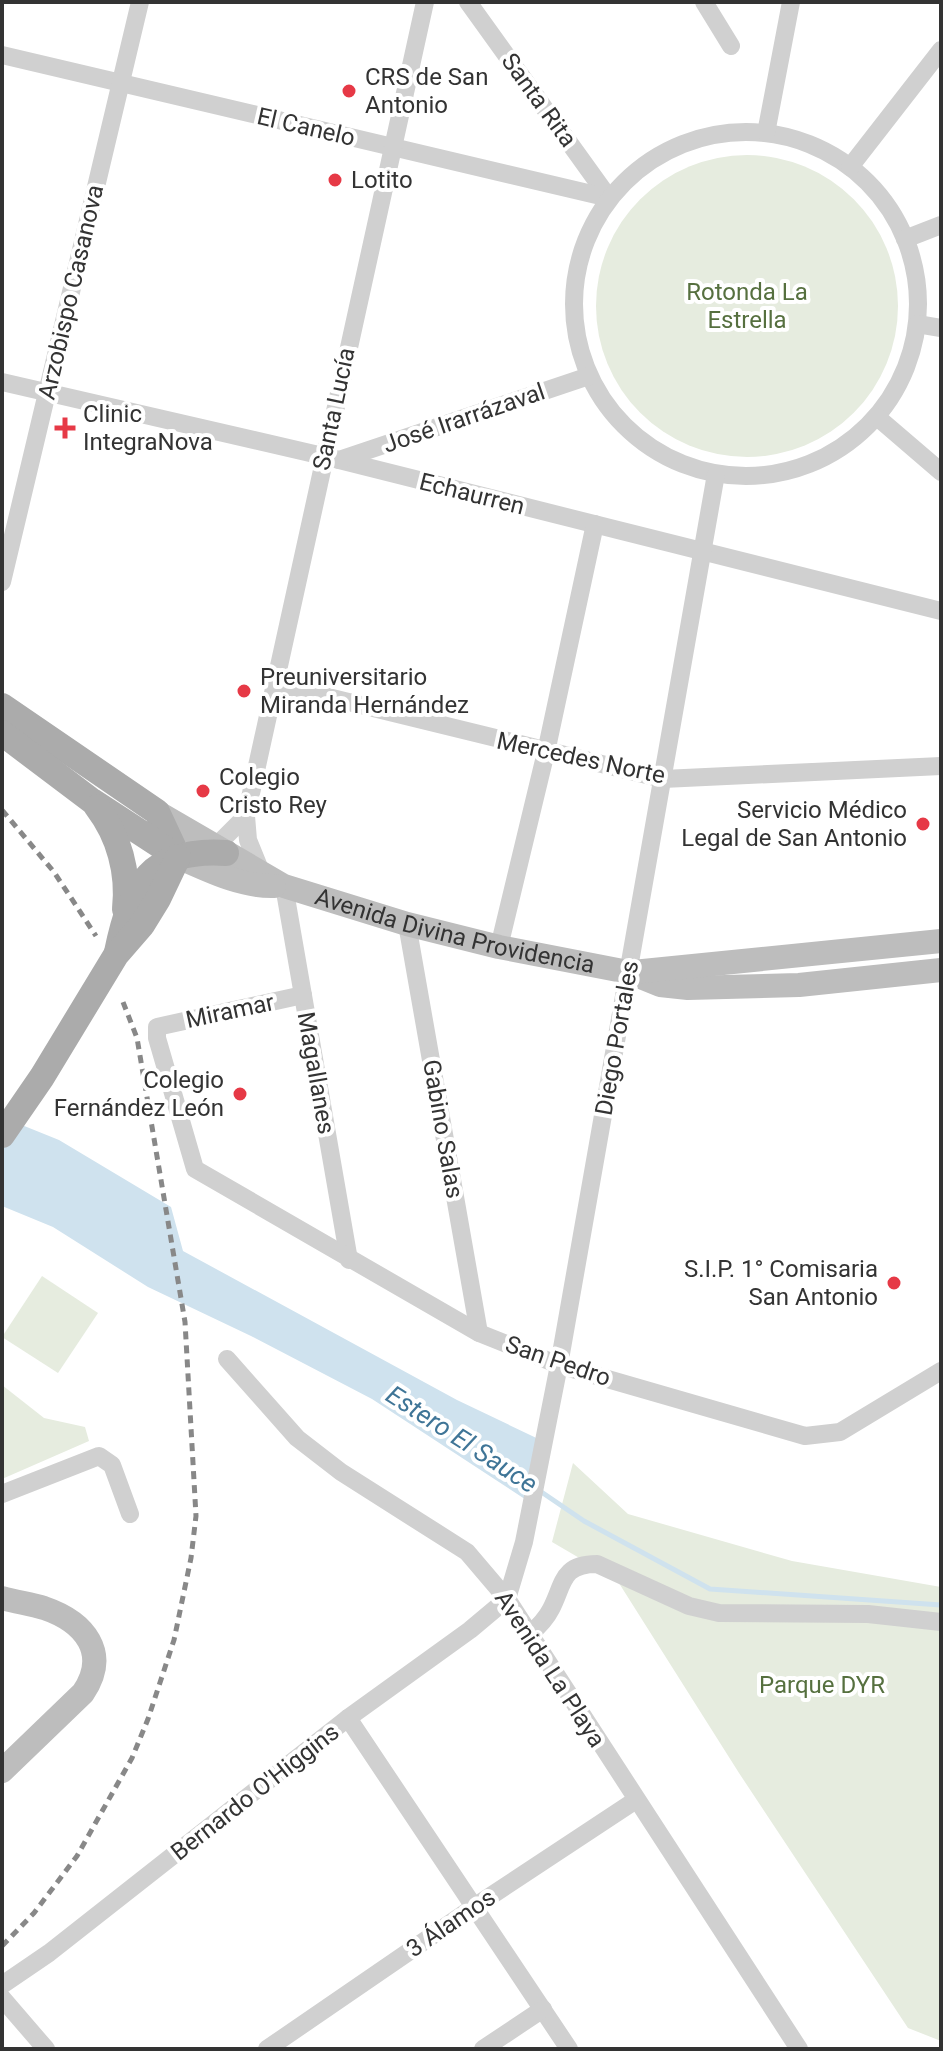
<svg xmlns="http://www.w3.org/2000/svg" width="943" height="2051" font-family="Roboto,sans-serif">
<style>
.green{fill:#e6ecdf}
.water{fill:#cfe2ee}
.lines{fill:none;stroke-linecap:round;stroke-linejoin:round}
.stream{stroke:#cfe2ee;stroke-width:5}
.street{stroke:#d0d0d0;stroke-width:18}
.secondary{stroke:#bdbdbd;stroke-width:24}
.primary{stroke:#ababab;stroke-width:26}
.rail{stroke:#888;stroke-width:5;stroke-dasharray:8 6;stroke-linecap:butt}
.poi-dot{fill:#e63946;stroke:#fff;stroke-width:3}
.labels{text-anchor:middle;stroke-width:8;stroke-linejoin:round;paint-order:stroke}
.poi-label{font-size:24px;fill:#333;stroke:#fff;text-anchor:start}
.street-label{font-size:24px;fill:#333;stroke:#fff}
.park-label{font-size:24px;fill:#56703f;stroke:#fff}
.water-label{font-size:26px;font-style:italic;fill:#3f7597;stroke:#fff}
</style>
<rect width="100%" height="100%" fill="#fff"/>
<g class="green">
<circle cx="747" cy="306" r="151"/>
<polygon points="42,1276 98,1313 58,1373 2,1337"/>
<polygon points="2,1385 44,1418 85,1427 89,1441 2,1479"/>
<polygon points="573,1463 628,1514 792,1561 941,1587 941,2041 908,2028 739,1773 617,1580 552,1542"/>
</g>
<polygon class="water" points="2,1117 59,1140 171,1207 183,1251 457,1400 549,1444 537,1507 372,1399 251,1336 148,1287 53,1227 2,1206"/>
<g class="lines">
<polyline class="stream" points="537,1489 584,1521 710,1589 941,1605"/>
<g class="street">
<polyline points="468,2 609,198"/>
<polyline points="704,2 731,46"/>
<polyline points="2,55 609,198"/>
<circle cx="746" cy="304" r="172"/>
<polyline points="766,133 791,2"/>
<polyline points="850,167 941,50"/>
<polyline points="905,239 941,225"/>
<polyline points="917,324 941,328"/>
<polyline points="2,382 323,456 941,611"/>
<polyline points="877,417 941,472"/>
<polyline points="339,460 589,376"/>
<polyline points="2,582 140,2"/>
<polyline points="275,684 663,779 941,766"/>
<polyline points="215,847 246,816"/>
<polyline points="261,872 248,840 246,816 425,2"/>
<polyline points="284,886 349,1260"/>
<polyline points="407,924 479,1333"/>
<polyline points="499,947 546,752 595,524"/>
<polyline points="303,995 157,1027 157,1038 195,1169 479,1333 559,1365 805,1436 840,1432 941,1371"/>
<polyline points="227,1359 297,1438 341,1472 467,1552 507,1599 799,2049"/>
<polyline points="2,1494 99,1456 112,1465 130,1514"/>
<polyline points="507,1599 524,1542 559,1365 716,474"/>
<path d="M 530,1634 C 538,1627 546,1619 551,1609 C 564,1584 561,1564 597,1564 L 689,1606 L 719,1613 L 868,1614 L 941,1622"/>
<polyline points="348,1718 569,2049"/>
<polyline points="2,1985 49,1953 348,1718 470,1630 507,1599"/>
<polyline points="2,1998 46,2049"/>
<polyline points="267,2049 474,1907 636,1800"/>
<polyline points="483,2049 543,2009"/>
</g>
<g class="secondary">
<path id="s1" d="M 157,812 L 284,886 L 407,924 L 499,947 L 628,972 L 660,985 L 688,988 L 799,985 L 941,970"/>
<path d="M 178,857 C 208,870 241,887 274,886"/>
<polyline points="633,972 941,941"/>
<path d="M 2,1598 C 16,1602 31,1604 44,1608 C 85,1622 110,1653 83,1693 L 2,1771"/>
</g>
<g class="primary">
<polyline points="2,706 157,812 178,857"/>
<polyline points="2,733 92,801 178,857"/>
<path d="M 97,807 C 119,836 129,872 125,909"/>
<path d="M 117,952 C 131,884 151,848 226,853"/>
<polyline points="2,1135 42,1077 116,955 142,925 158,899 178,857"/>
</g>
<g class="rail">
<polyline points="2,810 54,872 96,936"/>
<polyline points="2,1946 34,1913 77,1856 132,1758 148,1719 174,1640 191,1558 196,1516 185,1322 137,1038 123,1002"/>
</g>
</g>
<g class="poi-dot">
<circle cx="349" cy="91" r="8"/>
<circle cx="335" cy="180" r="8"/>
<path d="M61 416h8v8h8v8h-8v8h-8v-8h-8v-8h8z"/>
<circle cx="244" cy="691" r="8"/>
<circle cx="203" cy="791" r="8"/>
<circle cx="923" cy="824" r="8"/>
<circle cx="240" cy="1094" r="8"/>
<circle cx="894" cy="1283" r="8"/>
</g>
<g class="labels">
<g class="poi-label">
<text x="365" y="85">CRS de San<tspan x="365" dy="28">Antonio</tspan></text>
<text x="351" y="188">Lotito</text>
<text x="83" y="422">Clinic<tspan x="83" dy="28">IntegraNova</tspan></text>
<text x="260" y="685">Preuniversitario<tspan x="260" dy="28">Miranda Hernández</tspan></text>
<text x="219" y="785">Colegio<tspan x="219" dy="28">Cristo Rey</tspan></text>
<text x="907" y="818" text-anchor="end">Servicio Médico<tspan x="907" dy="28">Legal de San Antonio</tspan></text>
<text x="224" y="1088" text-anchor="end">Colegio<tspan x="224" dy="28">Fernández León</tspan></text>
<text x="878" y="1277" text-anchor="end">S.I.P. 1° Comisaria<tspan x="878" dy="28">San Antonio</tspan></text>
</g>
<g class="street-label">
<text transform="translate(539 100) rotate(54)" y="8">Santa Rita</text>
<text transform="translate(306 127) rotate(13)" y="8">El Canelo</text>
<text transform="translate(71 292) rotate(-77)" y="8">Arzobispo Casanova</text>
<text transform="translate(334 409) rotate(-78)" y="8">Santa Lucía</text>
<text transform="translate(464 418) rotate(-19)" y="8">José Irarrázaval</text>
<text transform="translate(472 494) rotate(14)" y="8">Echaurren</text>
<text transform="translate(581 758) rotate(12)" y="8">Mercedes Norte</text>
<text dy="8" stroke="none"><textPath href="#s1" startOffset="324">Avenida Divina Providencia</textPath></text>
<text transform="translate(230 1011) rotate(-12)" y="8">Miramar</text>
<text transform="translate(617 1038) rotate(-80)" y="8">Diego Portales</text>
<text transform="translate(316 1073) rotate(80)" y="8">Magallanes</text>
<text transform="translate(443 1129) rotate(80)" y="8">Gabino Salas</text>
<text transform="translate(558 1361) rotate(19)" y="8">San Pedro</text>
<text transform="translate(550 1669) rotate(57)" y="8">Avenida La Playa</text>
<text transform="translate(255 1792) rotate(-38)" y="8">Bernardo O'Higgins</text>
<text transform="translate(451 1923) rotate(-34)" y="8">3 Álamos</text>
</g>
<g class="park-label">
<text x="747" y="300">Rotonda La<tspan x="747" dy="28">Estrella</tspan></text>
<text x="822" y="1693">Parque DYR</text>
</g>
<g class="water-label">
<text transform="translate(462 1439) rotate(33)" y="9">Estero El Sauce</text>
</g>
</g>
<rect width="943" height="2051" fill="none" stroke="#333333" stroke-width="8"/>
</svg>
